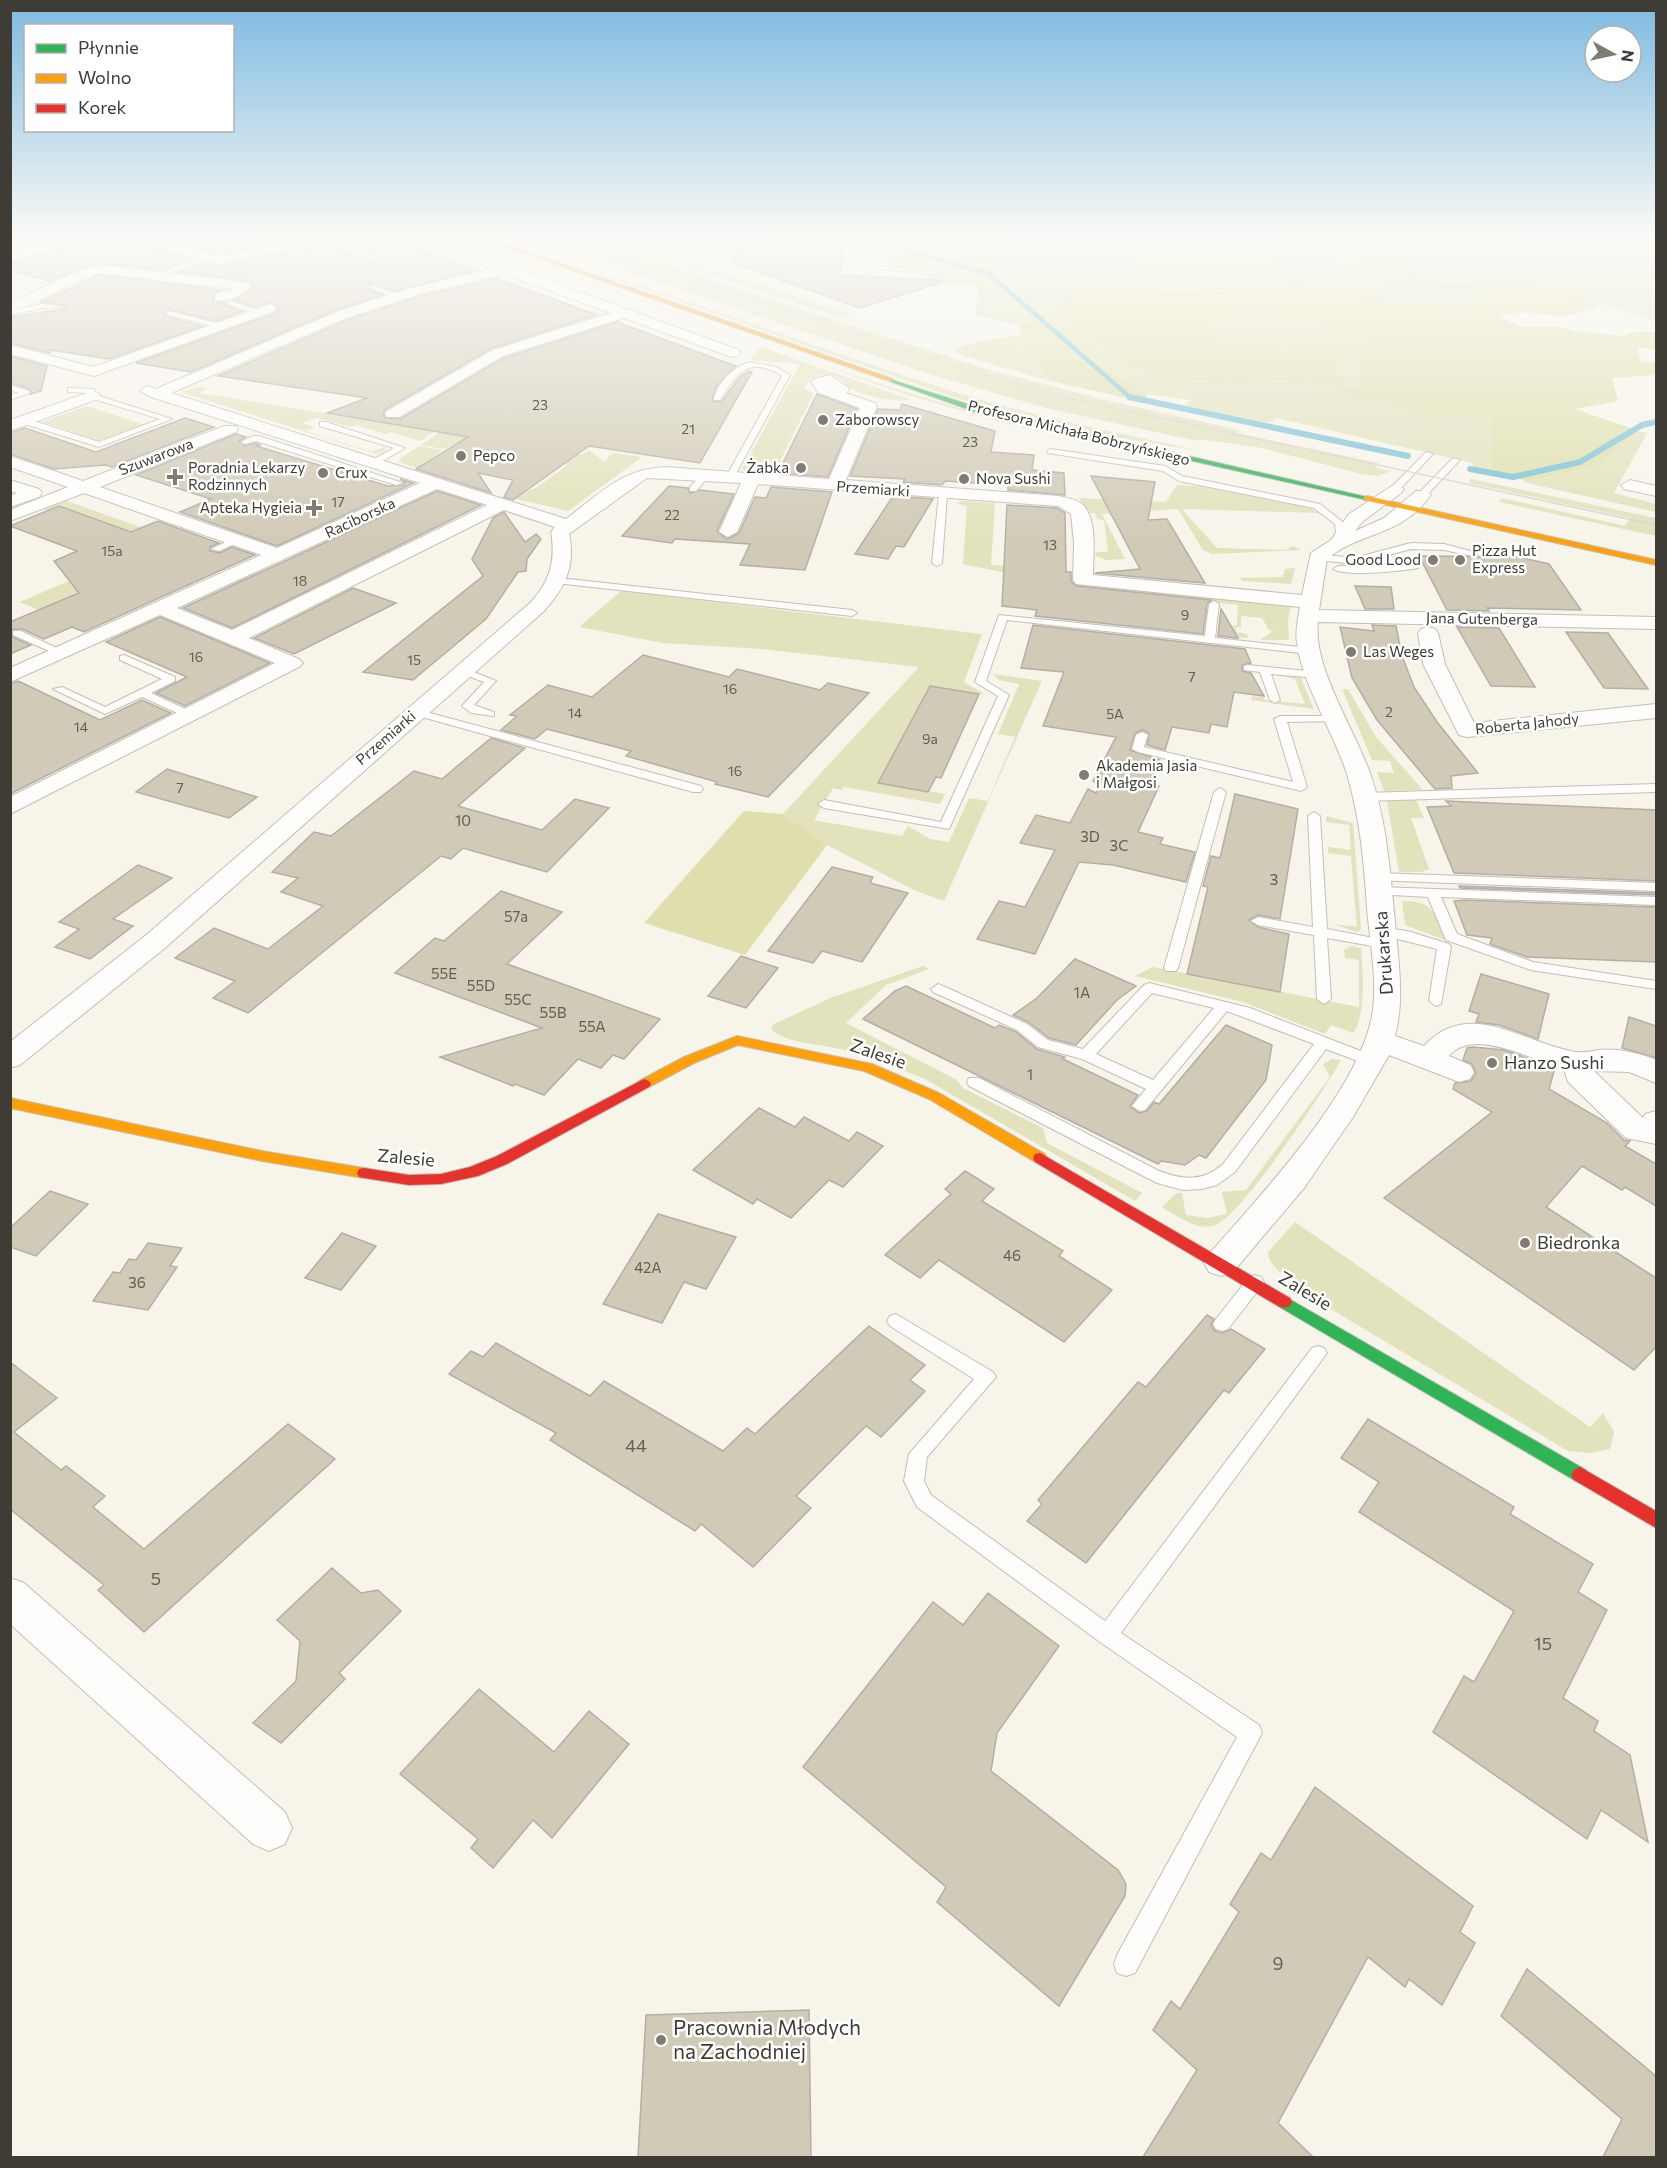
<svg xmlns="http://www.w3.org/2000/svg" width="1667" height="2168" font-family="Commissioner,sans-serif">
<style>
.green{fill:#e2e2bc}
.forest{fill:#dfdfae;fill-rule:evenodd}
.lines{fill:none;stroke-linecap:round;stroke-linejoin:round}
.stream-far1{stroke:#7dc2d6;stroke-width:4.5}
.stream{stroke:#7dc2d6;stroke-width:6}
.building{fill:#d0cab6;stroke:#b2afa7;stroke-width:1.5}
.lane-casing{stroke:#c1bfb7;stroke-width:2}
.street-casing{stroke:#c1bfb7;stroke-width:2}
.fast-casing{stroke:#c1bfb7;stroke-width:2}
.slow-casing{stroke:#c1bfb7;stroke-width:2}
.jam-casing{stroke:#c1bfb7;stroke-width:2}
.lane{fill:#fefdfc;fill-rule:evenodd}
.street{fill:#fefdfc;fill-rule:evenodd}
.fast{fill:#30b455;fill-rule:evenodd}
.slow{fill:#ff9f0a;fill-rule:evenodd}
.jam{fill:#e5322d;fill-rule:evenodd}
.tram{stroke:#d5d4d1;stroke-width:1.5}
.poi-dot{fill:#7f7c74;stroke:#fff;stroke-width:2}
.labels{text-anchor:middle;stroke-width:5;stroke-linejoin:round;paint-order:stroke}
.far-number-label{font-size:14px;fill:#626054}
.far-poi-label{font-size:15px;fill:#3e3c34;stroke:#fff;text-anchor:start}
.far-street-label{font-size:15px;fill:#3e3c34;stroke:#fff}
.number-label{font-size:15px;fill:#626054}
.street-label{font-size:18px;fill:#3e3c34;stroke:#fff}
.poi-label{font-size:18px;fill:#3e3c34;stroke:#fff;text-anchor:start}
.near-number-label{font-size:18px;fill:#626054}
.near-poi-label{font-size:21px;fill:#3e3c34;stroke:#fff;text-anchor:start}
</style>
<rect width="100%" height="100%" fill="#f7f4ea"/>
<g class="green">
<polygon points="541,238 584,238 983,368 1105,400 1239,430 1237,433 1379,463 1376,468 1391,471 1378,476 1361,474 1262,448 1199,439 1197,441 1050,409 932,375 630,273"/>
<path d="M 884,238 L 968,238 L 975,250 L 991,251 L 1025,238 L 1158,238 L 1127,256 L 1138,266 L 1223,272 L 1283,272 L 1268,260 L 1220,254 L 1208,243 L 1216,238 L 1656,238 L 1656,321 L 1558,291 L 1467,281 L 1416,280 L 1410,269 L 1334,260 L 1339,274 L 1393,277 L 1398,282 L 1383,283 C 1416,286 1450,286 1482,292 L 1487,306 L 1469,310 L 1445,310 L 1296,285 C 1264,302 1244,291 1210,289 C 1177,286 1141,292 1108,294 L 1094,288 L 1057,311 L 1134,369 L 1183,379 L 1244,385 L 1247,377 L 1330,386 L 1362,403 L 1392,405 L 1433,417 L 1469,416 L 1491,420 L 1493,438 L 1490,473 L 1473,468 L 1473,463 L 1276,418 L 1269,423 L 1185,406 L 1190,400 L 1147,394 L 1106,367 L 1049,354 L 1032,358 L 1050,381 L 961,355 L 954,349 L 980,341 L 1021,335 L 1044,343 L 1071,339 L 1049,321 L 1019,325 L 976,315 L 978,284 L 930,283 L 930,275 L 936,271 L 889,268 Z"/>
<path d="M 514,254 C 701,321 887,395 1081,440 L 1000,422 L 904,394 L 511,255 Z"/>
<polygon points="674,257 705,262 703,269 727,274 848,313 847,317 859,323 666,261"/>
<path d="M 553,258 C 691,298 824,352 962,394 C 1040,418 1120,433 1200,451 L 1103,435 L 959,399 Z"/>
<polygon points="1249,314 1341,325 1370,341 1357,375 1360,387 1347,387 1336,373 1336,352 1297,354 1214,337 1203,323"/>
<path d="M 761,347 L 909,399 C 897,404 862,395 850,388 C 846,385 847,383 843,381 C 830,370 809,373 804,389 L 814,393 L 774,473 L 745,471 L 742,469 L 800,364 L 750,360 Z"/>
<polygon points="200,387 207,388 199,393 435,431 420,441 391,432 385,434 356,425 350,427 317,418 302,423 314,427 306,431 372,452 384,447 386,450 376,454 180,392"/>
<polygon points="87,406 145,425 100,441 42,422"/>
<polygon points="1639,431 1647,433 1614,493 1656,504 1656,512 1523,482 1593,468"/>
<polygon points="440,432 528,447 516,455 456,444 444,449 421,445"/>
<polygon points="419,446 442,450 431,458 474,471 455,481 399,462 401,458"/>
<polygon points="548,449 582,455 589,450 604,462 613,453 642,457 568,511 512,498 537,487 568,465 534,458"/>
<polygon points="1471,479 1656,518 1656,536 1499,502 1502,498 1625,526 1630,518 1469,483"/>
<polygon points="1177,485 1213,487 1306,506 1319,513 1182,509 1217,548 1285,550 1293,546 1301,550 1212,554 1203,550 1178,509 1102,514 1125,559 1106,560 1094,555 1097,552 1108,552 1104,520 1097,519 1095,513 1088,513 1079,498 1166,502"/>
<polygon points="64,500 157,533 147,537 62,507 49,512 41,509"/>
<polygon points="963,501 995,503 991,565 1008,566 1027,577 963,564 967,506 956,503"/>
<polygon points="168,538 217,544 208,548 194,543 50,605 79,628 20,602"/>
<polygon points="1295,568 1291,584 1244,581 1239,578 1283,577 1285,569"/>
<polygon points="1040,583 1070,585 1077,583 1291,605 1288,621 1289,640 1260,640 1273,631 1269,630 1262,618 1241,616 1241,627 1236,627 1236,632 1247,634 1248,638 1233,637 1223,629 1237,625 1238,605"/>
<polygon points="621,591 982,634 964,682 986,695 930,686 878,782 945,794 940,804 844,787 842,790 833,788 814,820 902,836 908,826 930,839 949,842 969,798 988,801 1015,737 998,734 1019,684 999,680 993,674 1042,681 944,901 916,891 827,845 783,814 919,667 762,649 663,643 579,627"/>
<polygon points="1276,675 1301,678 1314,709 1251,700 1252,696 1263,697 1265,700 1305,704 1295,679"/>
<polygon points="1342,689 1348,689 1376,737 1423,790 1384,791 1377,772 1394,773 1390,761 1372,760"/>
<polygon points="1416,800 1424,818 1411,818 1429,869 1422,872 1399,872 1387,801"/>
<polygon points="1326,816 1353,823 1361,929 1357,932 1333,924 1357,927 1351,856 1328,853 1328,847 1351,850 1349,825 1326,822"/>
<path d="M 1402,901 C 1435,901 1434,913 1445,940 L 1405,925 Z"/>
<path d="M 1351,946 L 1361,948 C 1363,968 1366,1017 1353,1033 L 1331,1025 L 1325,1034 L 1243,1002 L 1135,976 L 1153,967 L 1359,1007 L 1359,960 L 1345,958 L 1344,950 Z"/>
<path d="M 923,966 L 929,969 L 886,985 L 846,1023 L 957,1080 L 963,1088 L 1043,1128 L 1047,1143 L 1142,1193 L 1135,1201 L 925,1079 C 898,1068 872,1058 844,1050 C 826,1045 785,1043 772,1030 L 772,1025 L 833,997 Z"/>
<path d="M 1332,1059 L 1341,1060 C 1326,1088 1239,1220 1213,1226 C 1195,1230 1176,1215 1162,1207 L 1176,1193 L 1182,1193 L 1186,1215 L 1207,1218 L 1227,1214 L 1222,1192 L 1246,1190 L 1330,1077 L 1323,1064 Z"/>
<path d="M 1295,1222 L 1590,1427 L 1603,1413 L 1614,1432 L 1610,1449 L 1590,1453 L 1568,1451 L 1309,1296 L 1312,1291 C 1296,1281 1270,1273 1268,1252 Z"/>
</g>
<g class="forest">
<polygon points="968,238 1025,238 992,251 975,250"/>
<polygon points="1158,238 1216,238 1209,243 1220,254 1268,260 1284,272 1223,272 1138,266 1126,257"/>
<path d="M 1333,259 L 1410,269 L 1416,280 L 1526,286 L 1558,291 L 1600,304 C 1558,329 1536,303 1498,317 L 1523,327 L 1562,327 L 1579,332 L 1624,336 L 1633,332 L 1656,332 L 1656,350 L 1637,347 L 1641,362 L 1656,363 L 1656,375 L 1612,378 L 1618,401 L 1575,409 L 1639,431 L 1593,468 L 1527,481 L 1490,473 L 1493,438 L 1491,420 L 1469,416 L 1433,417 L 1392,405 L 1362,403 L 1330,386 L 1248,377 L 1244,385 L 1183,379 L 1134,369 L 1057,311 C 1075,293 1082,282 1108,294 L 1210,289 L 1245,295 L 1279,294 L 1284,287 L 1296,285 L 1446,310 L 1469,310 L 1487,305 L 1482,292 C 1448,286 1414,291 1380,283 L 1397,282 L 1393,277 L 1339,274 ZM 1249,314 L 1341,325 L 1369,340 L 1357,375 L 1360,387 L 1347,387 L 1336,373 L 1336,352 L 1297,354 L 1214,337 L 1204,323 Z"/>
<polygon points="1049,321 1072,340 1044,343 1021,335 1019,325"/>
<polygon points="1049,354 1106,367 1147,394 1145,402 1050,381 1032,357"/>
<polygon points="744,811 783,814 827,845 745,955 644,923"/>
</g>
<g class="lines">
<polyline class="stream-far1" points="889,238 898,248 989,274 1131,398"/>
<g class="stream">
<polyline points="1129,397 1408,456"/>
<polyline points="1470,469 1513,477 1580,462 1642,425 1656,422"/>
</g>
</g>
<g class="building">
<polygon points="90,238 117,238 192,259 161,270 98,263 50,281 10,271 10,263"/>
<polygon points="155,238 289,238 289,240 220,254"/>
<polygon points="741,238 846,238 841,275 940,280 940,283 860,308 732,263"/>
<polygon points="401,242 477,270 395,291 370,284 368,289 383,295 338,309 191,372 136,363 276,313 279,309 271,302 255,307 234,300 254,288 253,284 246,280 178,272 206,263 220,266 331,243 338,245 339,249 375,262 382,258 365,251"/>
<polygon points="99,275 222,290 213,293 213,301 225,303 226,306 243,311 216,321 167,309 165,316 203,326 109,359 51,350 50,353 10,343 10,317 66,309 64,305 41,302"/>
<polygon points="496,278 597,315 492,348 386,409 383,413 385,418 400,419 504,358 617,322 736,366 716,387 712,399 714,402 722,401 740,377 749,371 752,372 700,463 589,446 513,500 504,497 513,480 478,473 491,493 416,469 468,437 327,413 367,398 218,376 350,319 418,297"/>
<polygon points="10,356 47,366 41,391 31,394 30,389 10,383"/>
<polygon points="817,394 857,409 828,477 778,473"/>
<polygon points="902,404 995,431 991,452 1034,455 1032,470 1064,473 1065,495 1008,490 1008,485 945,481 942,485 903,482 905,479 850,476 878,409 900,410"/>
<polygon points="185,418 214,427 112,467 105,465 54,469 10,454 10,433 25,428 96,452"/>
<polygon points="236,434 246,437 239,441 244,446 256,443 260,445 256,446 388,486 404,485 405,482 400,479 414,483 277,546 180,512 211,499 136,475"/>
<polygon points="1091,476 1155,482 1148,520 1167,519 1205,583 1095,573 1140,569"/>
<polygon points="669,486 688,488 690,493 700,490 734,494 717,531 727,539 739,533 755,497 766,498 771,487 832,492 805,570 740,565 750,544 675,539 672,543 622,536"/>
<polygon points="437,491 481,505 232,628 183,608"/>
<polygon points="893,496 933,499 904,547 896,546 888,559 855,554"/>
<polygon points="1007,505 1057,508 1065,513 1066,572 1071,572 1071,581 1076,586 1211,600 1207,604 1203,634 1035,616 1037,610 1002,606"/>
<polygon points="59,506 131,532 158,521 219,543 210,547 210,551 220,553 232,547 255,555 84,632 72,627 44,639 22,629 13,629 12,637 31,645 10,654 10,622 79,593 54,561 77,551 10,526"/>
<polygon points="504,512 525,542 536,534 541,539 527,559 526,571 518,572 486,619 413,680 363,672 483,576 472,559 493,518"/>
<polygon points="1419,556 1519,557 1549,564 1581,610 1487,608 1489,611 1447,610"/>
<polygon points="1355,586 1391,587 1394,609 1365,609"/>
<polygon points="353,588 396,603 294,654 254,638"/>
<polygon points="1221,609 1238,638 1218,636"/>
<polygon points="160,617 270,663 185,706 156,693 187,677 106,642"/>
<polygon points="1033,625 1245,649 1251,663 1242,665 1242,671 1251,673 1264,696 1234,692 1227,727 1211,724 1209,733 1172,727 1165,750 1147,745 1149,733 1143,730 1135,733 1130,750 1160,760 1150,784 1159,786 1138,832 1163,838 1160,844 1195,852 1186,882 1113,865 1079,862 1035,954 977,939 999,901 1025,907 1055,850 1020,843 1036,815 1070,823 1088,789 1096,793 1100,786 1093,781 1116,737 1043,726 1064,672 1021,668"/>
<polygon points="1372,625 1396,626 1402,656 1414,687 1437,722 1478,773 1451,776 1452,788 1435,789 1377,720 1352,678 1340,627 1374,631"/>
<polygon points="1457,627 1499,628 1535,687 1491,686"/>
<polygon points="1566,632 1608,633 1648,689 1604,688"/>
<polygon points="643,655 729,677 737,669 820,690 828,683 869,693 768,797 715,784 717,782 626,756 631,751 547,729 535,739 501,730 517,716 510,715 548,685 592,697"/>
<polygon points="18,681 100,720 142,700 171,713 10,794 10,684"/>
<polygon points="930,686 979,694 941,778 936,777 928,792 878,783"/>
<polygon points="491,738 525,748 458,806 542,830 575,799 609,808 547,872 463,848 451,859 441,856 248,1013 213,998 235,981 175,958 214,928 268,949 323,906 281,892 298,878 272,872 314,832 331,836 414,771 442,779"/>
<polygon points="167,769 257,797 229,818 136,792"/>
<polygon points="1235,794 1298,809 1280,919 1258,915 1249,920 1258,927 1289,934 1280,992 1187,974 1208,887 1203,886 1211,856 1220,858"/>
<polygon points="1446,801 1656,810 1656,881 1454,873 1427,807 1451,806"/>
<polygon points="138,865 172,878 113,919 133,926 90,959 55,947 79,929 59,922"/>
<polygon points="832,867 873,877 870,883 908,893 862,962 822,951 813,963 768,951"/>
<polygon points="1459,886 1656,893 1656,895 1460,888"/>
<polygon points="501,891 562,912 507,964 660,1019 624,1059 613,1055 601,1068 578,1059 544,1095 515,1084 513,1086 440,1057 542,1028 395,973 435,938 444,941"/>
<polygon points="1465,900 1656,907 1656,962 1527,957 1490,944 1492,938 1467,935 1454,901"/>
<polygon points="741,956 778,968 746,1008 708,996"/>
<polygon points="1075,959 1136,986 1117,1000 1076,1045 1049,1038 1028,1022 1013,1015 1037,998"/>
<polygon points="1481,974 1549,994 1538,1039 1499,1025 1476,1022 1479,1014 1469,1011"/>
<polygon points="906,986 995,1028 999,1025 1016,1032 1037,1049 1065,1057 1063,1059 1138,1095 1130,1106 1139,1113 1147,1111 1154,1102 1159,1104 1226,1025 1272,1045 1266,1080 1206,1158 1199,1155 1185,1165 1161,1161 1158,1164 863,1019 895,991"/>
<polygon points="1629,1017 1656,1026 1656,1058 1622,1048"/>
<polygon points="1473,1047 1504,1050 1555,1068 1549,1089 1607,1123 1624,1140 1630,1141 1625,1146 1656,1164 1656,1206 1625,1187 1622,1190 1582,1166 1546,1207 1656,1278 1656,1347 1634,1370 1384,1198 1492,1112 1453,1089 1455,1083 1471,1081 1476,1073 1472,1064 1463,1060 1467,1048"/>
<polygon points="759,1108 795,1127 804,1117 849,1141 857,1132 883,1146 843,1187 829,1180 791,1218 757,1199 753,1204 693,1170"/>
<polygon points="965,1171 994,1189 982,1201 1063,1251 1059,1256 1112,1290 1064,1342 939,1260 920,1278 885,1255 951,1194 945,1189"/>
<polygon points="50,1191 88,1204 36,1256 10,1247 10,1228"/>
<polygon points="658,1214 736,1237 706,1289 684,1282 662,1323 603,1304"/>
<polygon points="342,1233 376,1246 341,1290 305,1278"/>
<polygon points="148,1243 182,1248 170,1266 177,1267 148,1310 93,1301 113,1272 120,1273 129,1259 136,1260"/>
<polygon points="1207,1315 1214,1319 1211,1325 1215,1331 1223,1333 1231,1329 1265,1349 1229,1393 1224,1390 1086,1563 1027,1521 1042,1504 1038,1500 1138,1382 1146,1387"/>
<polygon points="869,1326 925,1365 910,1380 925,1391 881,1437 866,1426 796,1496 811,1508 753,1567 701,1524 695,1531 550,1440 556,1433 449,1374 471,1351 483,1357 496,1343 590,1396 604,1381 723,1451 747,1428 755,1434"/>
<polygon points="10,1362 57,1398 14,1432 61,1470 66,1466 105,1496 93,1507 144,1549 288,1424 335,1459 144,1632 98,1590 104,1585 10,1509"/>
<polygon points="1368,1419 1514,1507 1510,1514 1593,1564 1578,1592 1607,1610 1563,1698 1598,1721 1594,1731 1630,1755 1648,1842 1601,1810 1587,1839 1433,1732 1464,1676 1474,1682 1514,1611 1359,1512 1379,1482 1341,1458"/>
<polygon points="332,1568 361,1593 378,1590 401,1611 339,1673 345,1679 281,1743 253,1723 296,1681 300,1641 277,1620"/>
<polygon points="988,1593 1059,1646 997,1733 991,1771 1118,1870 1126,1884 1125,1896 1059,2006 937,1902 946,1887 803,1767 933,1602 963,1625"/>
<polygon points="479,1689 554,1752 589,1711 629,1744 552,1838 533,1820 493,1868 471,1848 478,1839 400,1774"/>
<polygon points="1315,1787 1473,1906 1460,1932 1475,1943 1442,2005 1409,1979 1405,1987 1368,1957 1278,2123 1313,2157 1143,2157 1197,2070 1153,2030 1171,2001 1180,2009 1239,1912 1230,1904 1261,1853 1271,1860"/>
<polygon points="1527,1969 1656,2076 1656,2157 1603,2157 1622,2119 1501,2016"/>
<polygon points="809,2010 811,2157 638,2157 646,2015"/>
</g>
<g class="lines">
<g class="lane-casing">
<g id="lane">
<polygon points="45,238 55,238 33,247 40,249 40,251 24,247"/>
<polygon points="863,238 869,238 868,265 937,272 934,274 864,268 861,265"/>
<polygon points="340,245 344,245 380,259 375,260 340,247"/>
<polygon points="205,257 207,260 159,276 154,275"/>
<polygon points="370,286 374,286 402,296 399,298 370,288"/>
<polygon points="229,301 261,311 262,312 259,314 227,304"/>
<polygon points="42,304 64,307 42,308 10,315 10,311"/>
<polygon points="168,311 224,325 225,326 222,328 166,314"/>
<path d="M 750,362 L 776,367 L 790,375 L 734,477 L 730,480 L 726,477 L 782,376 C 748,355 738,373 720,400 L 714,400 C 716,384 734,366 750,362 Z"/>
<polygon points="10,385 29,391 30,393 10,400 10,395 19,393 10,390"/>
<polygon points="68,388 94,389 96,395 172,419 99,447 22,423 22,419 28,419 99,442 160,419 90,398 88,393 68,392"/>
<polygon points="320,422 326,422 405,448 376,465 370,465 370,461 394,448 320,426"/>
<polygon points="253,436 259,436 403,483 396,485 256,441 245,444 241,442"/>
<polygon points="1051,449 1165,466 1182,476 1320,504 1344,523 1345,540 1337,542 1335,524 1314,508 1179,481 1163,471 1048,453 1047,451"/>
<polygon points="1426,452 1433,454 1398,491 1392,491 1392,487"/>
<polygon points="1453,458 1460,460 1425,497 1419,497 1419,493"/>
<polygon points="703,473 710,475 696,491 690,491 690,487"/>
<polygon points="943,491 947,494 942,563 937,566 932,563 939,494"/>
<polygon points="236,537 239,538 239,542 219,551 211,549"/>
<polygon points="1411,543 1444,544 1478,553 1473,556 1444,550 1411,549 1354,564 1318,560 1313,557 1318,554 1354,558"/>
<path d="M 1415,563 L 1418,564 L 1418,568 C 1403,571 1345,577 1333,569 L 1338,566 Z"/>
<polygon points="559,578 852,610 857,613 852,616 556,583 556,579"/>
<polygon points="1214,601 1219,604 1215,638 1309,648 1314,651 1309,654 1007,620 986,681 1009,695 949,829 824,808 818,804 824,800 941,822 998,696 975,682 999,615 1205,636 1209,604"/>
<polygon points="13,631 21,631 67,653 58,655 13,635"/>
<polygon points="124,655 175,677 175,681 151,693 194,713 194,717 186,717 142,697 105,714 53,689 62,687 105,707 162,679 120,660 120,656"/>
<polygon points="1248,665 1317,672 1322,675 1317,678 1271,674 1280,700 1275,703 1270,700 1260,672 1244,670 1244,666"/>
<polygon points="464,668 496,681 474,705 494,712 494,716 471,713 462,706 484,682 460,673 459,671"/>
<polygon points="415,709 701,786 703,789 701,792 693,792 411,714 409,712"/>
<polygon points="1336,716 1342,719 1340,721 1287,722 1307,787 1301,791 1138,752 1132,749 1136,735 1142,732 1148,735 1144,747 1293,782 1274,719 1280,716"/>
<polygon points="1656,784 1656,792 1365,801 1359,797 1365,793"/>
<polygon points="1220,788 1226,792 1178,968 1176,971 1166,971 1164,968 1214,792"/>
<polygon points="1314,812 1320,816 1327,929 1384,940 1391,944 1384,948 1327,938 1331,999 1324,1004 1317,999 1314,935 1258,925 1251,921 1258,917 1313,927 1308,816"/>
<polygon points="1378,873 1656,883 1656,891 1373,880 1372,877"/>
<polygon points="1379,887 1656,897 1656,905 1441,897 1457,934 1533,962 1656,981 1656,989 1531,970 1446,940 1428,897 1374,894 1373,891 1374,888"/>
<polygon points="1383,927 1411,932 1449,944 1451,947 1441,1004 1436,1006 1429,1001 1437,949 1378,934 1376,931"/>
<path d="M 1149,983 L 1250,1008 L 1376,1057 L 1378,1061 L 1371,1066 L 1326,1049 L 1235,1172 L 1217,1185 L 1202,1189 L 1183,1190 L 1157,1183 L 969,1086 L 967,1082 L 969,1078 L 979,1078 L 1159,1171 C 1183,1180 1203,1182 1223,1164 L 1314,1044 L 1227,1011 L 1145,1110 L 1140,1111 L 1132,1106 L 1146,1089 L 1082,1059 L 1038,1047 L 1017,1030 L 933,992 L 931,989 L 938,984 L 943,986 L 1027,1024 L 1048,1040 L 1083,1049 L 1144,985 ZM 1152,993 L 1214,1008 L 1153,1080 L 1096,1054 Z"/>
<polygon points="1255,1275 1261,1277 1264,1282 1261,1287 1228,1329 1222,1331 1216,1329 1213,1324 1216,1319 1249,1277"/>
<polygon points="896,1314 993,1372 996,1377 927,1457 924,1481 931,1495 1105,1621 1312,1348 1318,1346 1324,1348 1327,1353 1121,1633 1259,1725 1262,1733 1135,1973 1126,1976 1117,1973 1114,1964 1117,1955 1237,1737 1100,1642 917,1507 904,1481 909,1454 974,1379 890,1326 887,1321 890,1316"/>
</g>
</g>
<g class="street-casing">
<g id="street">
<polygon points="66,238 88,238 10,261 10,253"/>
<polygon points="119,238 143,238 220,256 310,238 337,238 220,264"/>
<path d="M 412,238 L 431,238 L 739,350 L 741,353 L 734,357 L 729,356 L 624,318 L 503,356 L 399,417 L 387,417 L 385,414 L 387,411 L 493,350 L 611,313 L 504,274 L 417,295 L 349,317 L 171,393 L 566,519 C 601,493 621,469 666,467 L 829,479 L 860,408 L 819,393 L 811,382 L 814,379 L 830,375 L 850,389 L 846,393 L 875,403 L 877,406 L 846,480 L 1059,496 C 1066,498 1076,499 1082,504 C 1098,518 1093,556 1093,575 L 1302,595 L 1311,553 L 1331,540 L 1349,514 L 1395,484 L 1404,489 L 1401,493 L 1362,522 L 1355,531 L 1384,518 L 1416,491 L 1428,491 L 1431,495 C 1400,538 1360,531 1327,559 L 1319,610 L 1656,617 L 1656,629 L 1318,622 C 1312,666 1355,730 1370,773 C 1387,821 1390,871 1395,922 C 1398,960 1405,998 1395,1036 L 1424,1046 C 1469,996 1526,1045 1576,1052 C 1584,1053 1592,1051 1599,1050 C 1618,1048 1637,1053 1654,1059 L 1656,1060 L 1656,1083 L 1629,1072 L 1594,1071 L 1643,1118 L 1645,1114 L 1656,1111 L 1656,1144 L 1626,1138 L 1568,1082 L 1564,1069 C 1533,1061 1474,1026 1449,1056 L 1470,1065 L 1474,1072 L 1470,1079 L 1459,1082 L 1389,1055 L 1353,1117 L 1304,1188 L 1233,1272 L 1221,1276 L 1209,1272 L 1204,1263 L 1209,1254 C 1260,1196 1358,1092 1372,1016 C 1378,982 1370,943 1367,908 C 1364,862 1360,818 1347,774 C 1334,733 1302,684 1297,643 C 1295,631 1298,618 1300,607 L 1076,584 L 1073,580 L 1074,543 L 1071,514 L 1058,506 L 758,484 L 737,532 L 728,537 L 719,532 L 741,483 L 647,478 L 569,534 C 576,565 565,588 544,611 L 165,948 L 20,1065 L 10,1068 L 10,1042 L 145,936 L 530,603 C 550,582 556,561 551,532 L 555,527 L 504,510 L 249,638 L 299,659 L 303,663 L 299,667 L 10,814 L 10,797 L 275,663 L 160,615 L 10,682 L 10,668 L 261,555 L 84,493 L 10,521 L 10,510 L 68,487 L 10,467 L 10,456 L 83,481 L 224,426 L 236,426 L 238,429 L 236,432 L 100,487 L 277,548 L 420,483 L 151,397 L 140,391 L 148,386 L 156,389 L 339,311 L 408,289 L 492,269 ZM 437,489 L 487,505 L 232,630 L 177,608 Z"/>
<path d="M 99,265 L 245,282 L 252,286 C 244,295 227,303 215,300 L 215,294 L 234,289 L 99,273 C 69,282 42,303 10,311 L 10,302 C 40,290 68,273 99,265 Z"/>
<polygon points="270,304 277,308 275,311 94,376 10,354 10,345 93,367"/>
<polygon points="93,391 98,393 101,396 98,399 10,431 10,420"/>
<polygon points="10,480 39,489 42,493 39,497 10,507 10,496 17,493 10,491"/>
<polygon points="1630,480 1656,486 1656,496 1624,489 1621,485"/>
<polygon points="1428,627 1435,629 1438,633 1445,664 1474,723 1656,704 1656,718 1467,737 1459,735 1423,664 1418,633 1421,629"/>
<polygon points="10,1578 24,1583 285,1812 292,1828 285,1844 269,1851 253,1844 10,1624"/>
</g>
</g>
<g class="fast-casing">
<g id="fast">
<polygon points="889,379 983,409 1371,498 1367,500 978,413 889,381"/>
<polygon points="1284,1296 1586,1470 1589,1475 1586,1480 1580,1483 1574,1480 1278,1306 1276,1302 1278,1298"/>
</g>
</g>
<g class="slow-casing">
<g id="slow">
<polygon points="488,238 893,379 894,380 889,381 479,238"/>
<polygon points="1367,496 1656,560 1656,565 1364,500 1363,498"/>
<polygon points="737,1036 872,1064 939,1093 1045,1154 1047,1158 1045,1162 1035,1162 929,1099 864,1071 738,1045 694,1063 649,1087 644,1089 637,1084 639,1081 684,1057"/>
<polygon points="10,1098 262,1151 364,1168 369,1169 371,1173 369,1177 364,1178 262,1161 10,1108"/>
</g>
</g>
<g class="jam-casing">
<g id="jam">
<polygon points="644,1079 649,1081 651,1084 649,1087 507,1164 478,1176 441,1184 409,1185 364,1178 359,1177 357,1173 359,1169 364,1168 409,1175 441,1174 470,1167 497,1156"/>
<polygon points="1040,1153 1290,1298 1292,1302 1290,1306 1284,1308 1278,1306 1035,1162 1033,1158 1035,1154"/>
<polygon points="1580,1467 1656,1511 1656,1528 1574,1480 1571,1475 1574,1470"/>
</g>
</g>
<use href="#lane" class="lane"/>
<use href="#street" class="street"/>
<use href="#fast" class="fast"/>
<use href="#slow" class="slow"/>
<use href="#jam" class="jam"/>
<polyline class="tram" points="567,238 957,367 1073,399 1656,525"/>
</g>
<linearGradient id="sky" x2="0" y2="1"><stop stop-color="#7dbae1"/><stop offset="0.44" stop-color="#fbfaf6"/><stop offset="1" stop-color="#fbfaf6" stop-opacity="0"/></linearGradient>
<rect width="1667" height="542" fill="url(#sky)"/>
<g class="poi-dot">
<circle cx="823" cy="420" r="6"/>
<circle cx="461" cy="456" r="6"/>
<circle cx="801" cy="468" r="6"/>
<circle cx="323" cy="473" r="6"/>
<path d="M172 468h6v6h6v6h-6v6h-6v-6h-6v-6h6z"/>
<circle cx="964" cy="479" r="6"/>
<path d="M311 499h6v6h6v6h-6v6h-6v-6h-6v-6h6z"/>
<circle cx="1433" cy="560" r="6"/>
<circle cx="1460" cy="560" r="6"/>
<circle cx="1351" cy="652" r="6"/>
<circle cx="1084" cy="775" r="6"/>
<circle cx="1492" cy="1063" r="6"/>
<circle cx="1525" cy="1243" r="6"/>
<circle cx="661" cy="2040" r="6"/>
</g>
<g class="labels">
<g class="far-number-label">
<text x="540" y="410">23</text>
<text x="688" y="434">21</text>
<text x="970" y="447">23</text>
<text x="338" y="507">17</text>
<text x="672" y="520">22</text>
<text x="1050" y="550">13</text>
<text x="112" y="556">15a</text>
<text x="300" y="586">18</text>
<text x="1185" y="620">9</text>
<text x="196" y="662">16</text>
<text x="414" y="665">15</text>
<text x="1192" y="682">7</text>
<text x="730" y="694">16</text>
<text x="1389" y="717">2</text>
<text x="575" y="718">14</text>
<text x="1115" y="719">5A</text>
<text x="81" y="732">14</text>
<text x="930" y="744">9a</text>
<text x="735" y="776">16</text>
<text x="180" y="793">7</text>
</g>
<g class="far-poi-label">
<text x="835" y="425">Zaborowscy</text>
<text x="473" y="461">Pepco</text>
<text x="188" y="473">Poradnia Lekarzy<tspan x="188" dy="17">Rodzinnych</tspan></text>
<text x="789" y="473" text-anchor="end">Żabka</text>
<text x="335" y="478">Crux</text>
<text x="976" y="484">Nova Sushi</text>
<text x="302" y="513" text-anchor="end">Apteka Hygieia</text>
<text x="1472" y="556">Pizza Hut<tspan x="1472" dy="17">Express</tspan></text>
<text x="1421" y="565" text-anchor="end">Good Lood</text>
<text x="1363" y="657">Las Weges</text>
<text x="1096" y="771">Akademia Jasia<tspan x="1096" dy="17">i Małgosi</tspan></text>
</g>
<g class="far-street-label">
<text transform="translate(1079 433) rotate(14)" y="5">Profesora Michała Bobrzyńskiego</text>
<text transform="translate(156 457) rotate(-21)" y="5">Szuwarowa</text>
<text transform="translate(873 489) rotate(4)" y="5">Przemiarki</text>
<text transform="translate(360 518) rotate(-25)" y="5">Raciborska</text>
<text transform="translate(1482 619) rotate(1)" y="5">Jana Gutenberga</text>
<text transform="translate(1527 724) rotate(-6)" y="5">Roberta Jahody</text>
<text transform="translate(386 738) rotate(-41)" y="5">Przemiarki</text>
</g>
<g class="number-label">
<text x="463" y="826">10</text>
<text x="1090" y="842">3D</text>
<text x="1119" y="851">3C</text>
<text x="1274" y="885">3</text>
<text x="516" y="922">57a</text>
<text x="444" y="979">55E</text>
<text x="481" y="991">55D</text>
<text x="1082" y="998">1A</text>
<text x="518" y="1005">55C</text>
<text x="553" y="1018">55B</text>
<text x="592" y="1032">55A</text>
<text x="1030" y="1080">1</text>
<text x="1012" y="1261">46</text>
<text x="648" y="1273">42A</text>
<text x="137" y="1288">36</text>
</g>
<g class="street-label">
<text transform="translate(1384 953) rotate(-94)" y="6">Drukarska</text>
<text transform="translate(878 1054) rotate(19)" y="6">Zalesie</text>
<text transform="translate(406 1158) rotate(5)" y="6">Zalesie</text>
<text transform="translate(1305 1291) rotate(31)" y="6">Zalesie</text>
</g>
<g class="poi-label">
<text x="1504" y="1069">Hanzo Sushi</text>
<text x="1537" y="1249">Biedronka</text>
</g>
<g class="near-number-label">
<text x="636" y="1452">44</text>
<text x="156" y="1585">5</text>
<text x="1543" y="1650">15</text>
<text x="1278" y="1970">9</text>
</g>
<g class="near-poi-label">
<text x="673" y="2035">Pracownia Młodych<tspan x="673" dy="24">na Zachodniej</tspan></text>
</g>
</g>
<rect width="1667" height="2168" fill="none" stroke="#3e3c34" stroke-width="24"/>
<rect x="24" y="24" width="210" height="108" fill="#ffffff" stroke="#b2b1ae" stroke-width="1.5"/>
<rect x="36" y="44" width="30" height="9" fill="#30b455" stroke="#b2b1ae" stroke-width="1.5"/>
<text x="78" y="54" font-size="18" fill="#3e3c34">Płynnie</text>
<rect x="36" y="74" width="30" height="9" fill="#ff9f0a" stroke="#b2b1ae" stroke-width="1.5"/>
<text x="78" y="84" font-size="18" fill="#3e3c34">Wolno</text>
<rect x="36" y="104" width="30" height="9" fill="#e5322d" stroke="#b2b1ae" stroke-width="1.5"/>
<text x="78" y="114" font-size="18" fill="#3e3c34">Korek</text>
<g transform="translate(1613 54) rotate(98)"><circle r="28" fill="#ffffff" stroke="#b2b1ae" stroke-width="1.5"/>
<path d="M0-4.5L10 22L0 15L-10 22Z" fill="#7f7c74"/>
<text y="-9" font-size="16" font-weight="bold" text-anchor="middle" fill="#3e3c34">N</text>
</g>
</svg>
